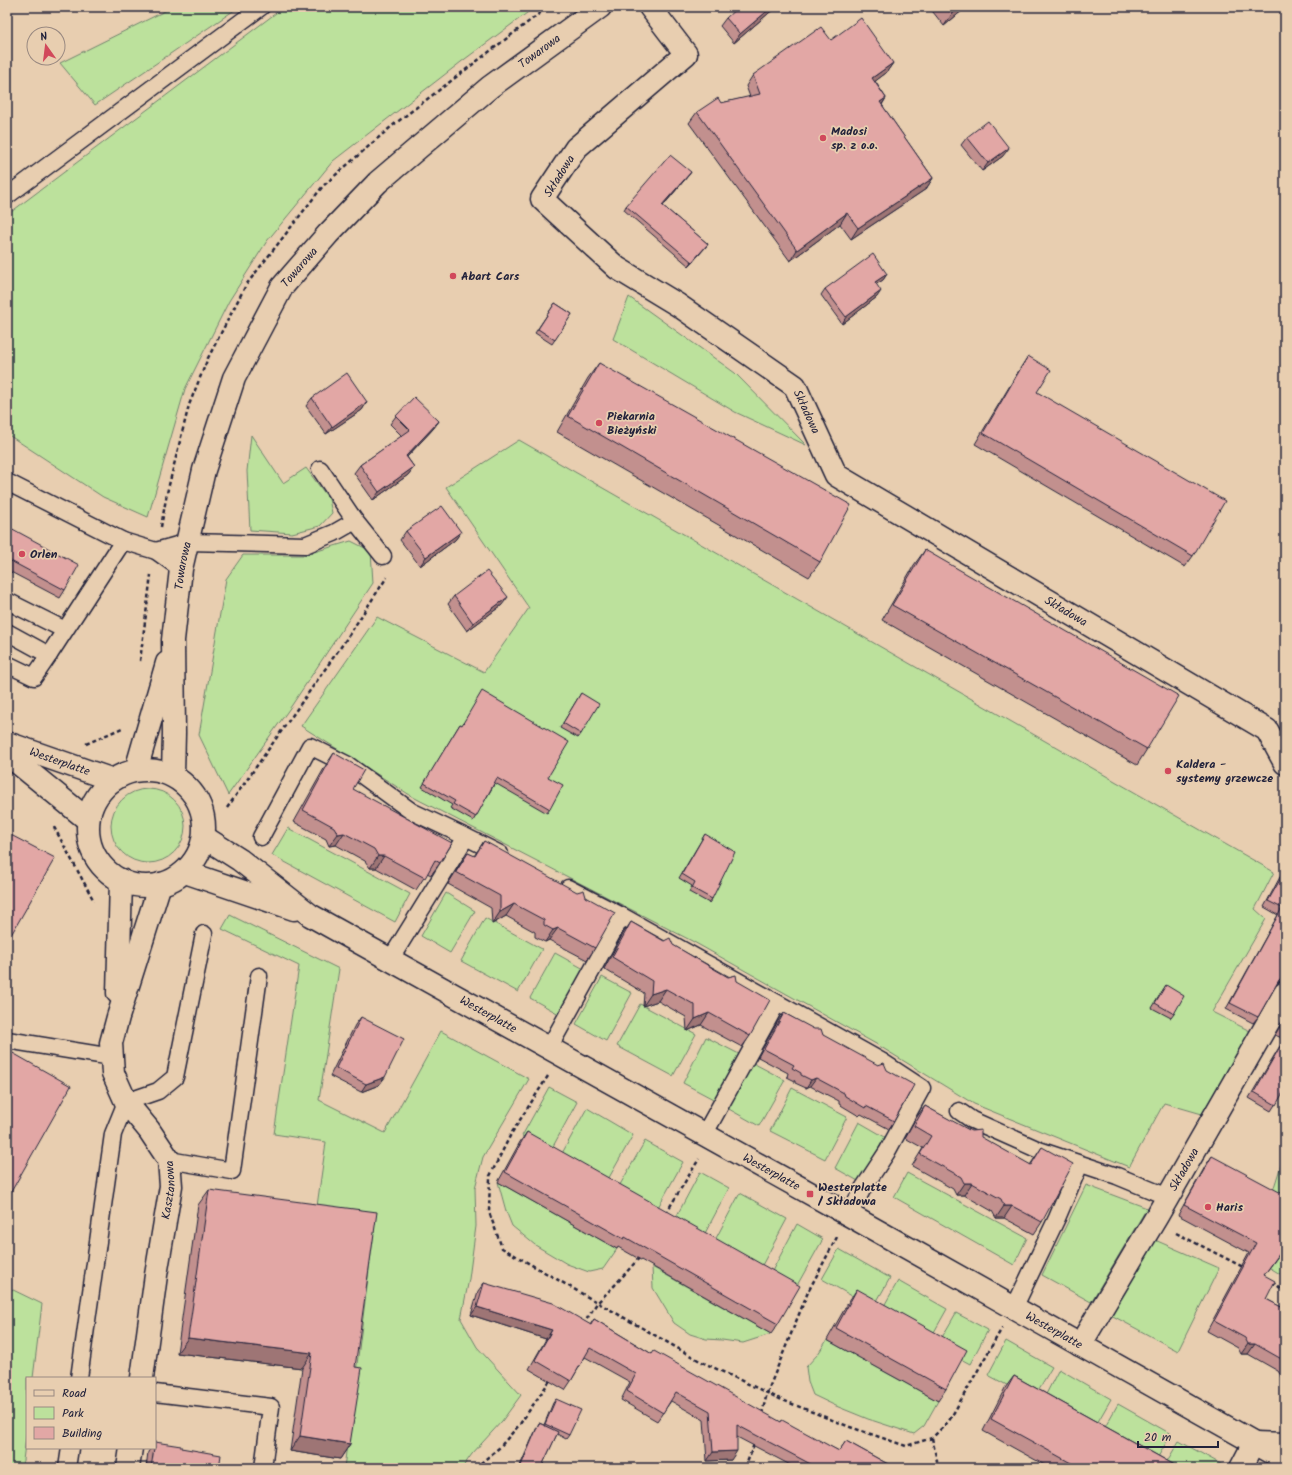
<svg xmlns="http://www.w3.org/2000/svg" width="1292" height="1475" font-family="Kalam,sans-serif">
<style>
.green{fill:#bce19c;stroke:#6f826c}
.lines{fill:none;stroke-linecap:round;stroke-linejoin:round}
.service-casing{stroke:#22223b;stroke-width:19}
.minor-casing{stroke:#22223b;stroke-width:25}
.tertiary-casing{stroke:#22223b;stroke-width:25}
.secondary-casing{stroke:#22223b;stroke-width:25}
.path{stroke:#22223b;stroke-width:2.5;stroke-dasharray:4 3;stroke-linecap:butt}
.service{stroke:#e8ceb0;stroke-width:16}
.minor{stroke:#e8ceb0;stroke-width:22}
.tertiary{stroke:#e8ceb0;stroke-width:22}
.secondary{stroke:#e8ceb0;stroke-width:22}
.wall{fill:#c2908e;stroke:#22223b}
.shaded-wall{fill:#9e7574;stroke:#22223b}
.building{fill:#e2a7a5;stroke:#22223b}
.poi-dot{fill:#d1495b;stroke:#e8ceb0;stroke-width:1.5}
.labels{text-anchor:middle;stroke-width:3.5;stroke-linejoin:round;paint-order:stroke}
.street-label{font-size:12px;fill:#22223b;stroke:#e8ceb0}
.poi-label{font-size:12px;font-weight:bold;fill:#22223b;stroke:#e8ceb0;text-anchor:start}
</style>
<rect width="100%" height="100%" fill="#e8ceb0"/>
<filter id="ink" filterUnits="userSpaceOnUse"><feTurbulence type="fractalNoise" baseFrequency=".025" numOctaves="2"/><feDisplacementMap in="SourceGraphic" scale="8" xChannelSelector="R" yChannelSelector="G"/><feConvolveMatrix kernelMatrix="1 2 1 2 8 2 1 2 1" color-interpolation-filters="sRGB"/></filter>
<g filter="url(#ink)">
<g class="green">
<polygon points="173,7 239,7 95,105 60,63"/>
<polygon points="284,7 535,7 461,62 333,161 267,241 229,301 185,389 148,517 103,497 7,434 7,215"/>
<polygon points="629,297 735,373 806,445 735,412 613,339"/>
<polygon points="251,435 283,483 306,468 329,499 332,513 320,526 292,533 250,530 247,471"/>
<polygon points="519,440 1274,872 1255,909 1266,919 1212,1012 1250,1031 1202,1114 1164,1103 1129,1167 974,1104 876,1044 692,941 413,797 301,726 377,617 484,672 529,608 446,487"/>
<polygon points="351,541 371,551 373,583 292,705 228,795 199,735 226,579 243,555 304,555"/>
<circle cx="148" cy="826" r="37"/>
<polygon points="288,828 410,894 395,922 272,855"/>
<polygon points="446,893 475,911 450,953 421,936"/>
<polygon points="230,915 339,969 319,1100 385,1133 441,1031 529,1079 483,1157 475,1188 476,1226 469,1279 461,1319 477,1347 521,1395 502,1421 472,1454 462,1468 356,1467 354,1468 344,1468 376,1214 317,1206 326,1142 274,1134 299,966 222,929"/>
<polygon points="485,918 542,949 518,992 461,961"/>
<polygon points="555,953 584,969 559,1014 530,998"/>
<polygon points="602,977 632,993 606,1041 576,1024"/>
<polygon points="640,1004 696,1034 673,1076 617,1046"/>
<polygon points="706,1037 739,1054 715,1100 683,1083"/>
<polygon points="753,1063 785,1080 759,1126 727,1108"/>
<polygon points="549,1087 577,1102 550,1152 522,1136"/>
<polygon points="792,1088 847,1117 825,1159 770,1131"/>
<polygon points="587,1108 633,1135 606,1183 560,1157"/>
<polygon points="859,1122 885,1137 860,1182 835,1168"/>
<polygon points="645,1141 683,1162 656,1211 617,1190"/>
<polygon points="1285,1157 1285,1277 1252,1257 1282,1162"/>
<polygon points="700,1172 729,1188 703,1237 674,1221"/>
<polygon points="907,1173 1027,1238 1014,1265 894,1197"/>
<polygon points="498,1182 617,1249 603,1269 589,1272 567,1264 535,1245 512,1226 506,1211"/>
<polygon points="1086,1185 1147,1208 1091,1302 1042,1275"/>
<polygon points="740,1193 787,1219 760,1269 714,1242"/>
<polygon points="797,1224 823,1239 795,1289 770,1275"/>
<polygon points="1155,1240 1219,1268 1178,1351 1111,1315"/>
<polygon points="839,1249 890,1278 873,1308 822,1279"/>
<polygon points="652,1267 771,1334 743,1343 722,1340 706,1339 690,1334 674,1323 653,1288"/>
<polygon points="898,1281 947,1309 929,1341 880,1313"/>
<polygon points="7,1287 42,1304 33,1378 27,1378 27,1429 22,1468 7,1468"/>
<polygon points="956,1313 988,1330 970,1364 937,1346"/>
<polygon points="827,1340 938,1401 924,1426 914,1434 868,1419 836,1406 813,1395 808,1382 806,1367 818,1354"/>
<polygon points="1006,1341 1052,1367 1033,1399 988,1375"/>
<polygon points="1059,1369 1111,1399 1092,1432 1041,1404"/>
<polygon points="1118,1404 1171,1434 1153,1466 1100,1436"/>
<polygon points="1179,1441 1228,1468 1163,1468"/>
</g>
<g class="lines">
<g class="service-casing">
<g id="service">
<polyline points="7,196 261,7"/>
<polyline points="7,482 123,541 156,551 181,569"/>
<polyline points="355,521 383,556"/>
<polyline points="156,551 188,542 305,545 334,533 355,521 320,469"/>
<polyline points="7,601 65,630"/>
<polyline points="7,632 49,655 123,541"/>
<polyline points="7,664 34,677 49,655"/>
<polyline points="261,837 310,746 348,765 411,811 466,837 390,960"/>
<polyline points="466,837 500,854"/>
<polyline points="568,888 622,916 881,1061 922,1088 887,1152 862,1190 849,1215"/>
<polyline points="7,1040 112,1057"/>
<polyline points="549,1048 622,916"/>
<polyline points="959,1111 972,1120 1039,1150 1117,1176 1168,1197"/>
<polyline points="704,1135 777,1003"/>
<polyline points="169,1160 232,1171 259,976"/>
<polyline points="1014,1308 1057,1218 1080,1164"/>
<polyline points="79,1378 113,1134 126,1102 158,1091 175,1077 204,934"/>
<polyline points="155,1393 271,1407 263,1468"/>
<polyline points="67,1468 70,1448"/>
</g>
</g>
<g class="minor-casing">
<g id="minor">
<path id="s1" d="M 650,7 L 686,54 L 576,148 L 542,199 L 617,268 L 678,305 L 795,386 L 836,475 L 1267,730 L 1285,763"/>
<polyline points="118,993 121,880"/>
<path id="s2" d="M 1080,1345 L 1157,1216 L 1285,993"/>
<path id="s3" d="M 142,1378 L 156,1275 L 171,1186 L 169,1160 L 149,1130 L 126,1102 L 113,1073 L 111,1043 L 118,1017 L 160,884"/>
<polyline points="128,1468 131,1448"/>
<polyline points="1241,1468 1254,1443 1285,1444"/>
</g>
</g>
<g class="tertiary-casing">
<g id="tertiary">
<path id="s4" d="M 7,743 L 113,780"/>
<polyline points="7,754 88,820"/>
</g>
</g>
<g class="secondary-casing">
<g id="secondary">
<circle cx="146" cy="828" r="58"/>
<polyline points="136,770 167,663"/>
<path id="s5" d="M 173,775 L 174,733 L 173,640 L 181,569 L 204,470 L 234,378 L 282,287 L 328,234 L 378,182 L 490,87 L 600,7"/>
<path id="s6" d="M 204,837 L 240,860 L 310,915 L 849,1215 L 1285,1460"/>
<polyline points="185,872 294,909"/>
</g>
</g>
<g class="path">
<polyline points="161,527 167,493 189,405 208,358 246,285 323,186 392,126 548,7"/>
<polyline points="140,661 151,575"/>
<polyline points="86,744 122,728"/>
<polyline points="227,808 345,641 387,577"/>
<polyline points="54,827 94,901"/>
<polyline points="548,1076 511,1134 490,1176 489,1212 502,1248 700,1361 780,1399 850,1427 906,1446 932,1438 949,1421 1002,1328"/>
<polyline points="666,1213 699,1159"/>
<polyline points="1176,1233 1245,1268"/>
<polyline points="1272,1282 1285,1291"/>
<polyline points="583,1325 597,1303 615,1285 640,1257"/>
<polyline points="762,1414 767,1393 808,1292 837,1237"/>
<polyline points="932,1438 937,1461 937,1468"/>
<polyline points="475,1468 499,1448 520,1424 551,1379"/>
<polyline points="745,1468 754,1444"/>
</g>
<use href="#service" class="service"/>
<use href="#minor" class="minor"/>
<use href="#tertiary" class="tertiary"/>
<use href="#secondary" class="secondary"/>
</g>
<g class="wall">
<polygon points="776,7 734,43 720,26 726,18"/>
<polygon points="929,7 965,7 964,9 944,26"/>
<polygon points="831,40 893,63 886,73 875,81 886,98 882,105 933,178 926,189 851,239 840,224 790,261 689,123 697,112 721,103 750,97 746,86 753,75"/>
<polygon points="967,137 1003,156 982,171 961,145"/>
<polygon points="691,172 663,206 708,244 689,266 624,210 626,206"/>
<polygon points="887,274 883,280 876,284 877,297 842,324 821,295 825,289"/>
<polygon points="555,303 572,314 552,344 535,333"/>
<polygon points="1028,356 1037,392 1193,556 1185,567 975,444 1021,367"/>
<polygon points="599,363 820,562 809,577 557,432 588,378"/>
<polygon points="312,398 367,402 362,410 326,434 306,406"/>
<polygon points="396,416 439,421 433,429 407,457 414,467 408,475 373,500 354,473 360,465 402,436 390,424"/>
<polygon points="7,526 65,590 60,598 7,570"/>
<polygon points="406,531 461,532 455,540 420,566 400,540"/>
<polygon points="925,550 1147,749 1137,765 882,620 914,565"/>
<polygon points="454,596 502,605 467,631 448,604"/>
<polygon points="581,693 581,734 578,738 560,728"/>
<polygon points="460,724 548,777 550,809 547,813 495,783 473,821 450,808 452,805 422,787"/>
<polygon points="334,753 353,789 440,863 431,875 427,873 416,890 376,868 370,868 365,861 336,845 329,846 326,839 294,822 326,765"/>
<polygon points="705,834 712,899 709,903 689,892 692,886 679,878"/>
<polygon points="484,841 595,948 587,960 549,940 545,942 535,937 535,932 506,916 492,924 491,908 448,884 460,865 468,853 474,856"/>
<polygon points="1285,871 1285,981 1278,982 1276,985 1258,1017 1253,1023 1226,1009 1278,915 1264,907 1280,877"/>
<polygon points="631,922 737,981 750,1036 742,1047 701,1025 687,1031 686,1017 658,1001 643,1006 644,993 604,969 623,934"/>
<polygon points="1166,985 1174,1014 1171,1018 1152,1008"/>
<polygon points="784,1013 823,1035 894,1121 889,1129 861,1114 859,1116 839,1104 839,1101 810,1086 806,1088 795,1083 795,1081 787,1077 788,1073 758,1057 778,1021"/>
<polygon points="361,1017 385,1077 379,1085 361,1092 330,1076 355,1025"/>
<polygon points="1285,1018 1285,1089 1271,1111 1249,1098 1284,1039 1275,1035"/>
<polygon points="925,1106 1030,1165 1042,1147 1042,1222 1034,1234 1004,1218 996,1218 992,1211 964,1195 956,1195 953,1189 912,1166 923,1148 905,1138 916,1118"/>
<polygon points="527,1132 778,1324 771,1334 618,1247 617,1249 498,1182 520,1142"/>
<polygon points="1212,1156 1285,1247 1264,1275 1266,1299 1285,1309 1285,1377 1282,1377 1278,1371 1248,1354 1241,1354 1238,1348 1207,1331 1249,1253 1178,1215 1206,1165"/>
<polygon points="209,1190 355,1367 350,1444 340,1459 290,1451 302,1368 177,1353 198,1205"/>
<polygon points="484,1283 590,1325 594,1319 652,1354 780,1422 839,1451 846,1441 895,1468 796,1468 737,1437 731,1460 707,1461 704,1420 671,1401 657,1421 621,1400 630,1382 585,1357 571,1381 565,1390 529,1369 546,1339 471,1315 478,1291"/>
<polygon points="857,1289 946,1389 938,1401 827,1340 849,1301"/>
<polygon points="1014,1376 1180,1468 1050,1468 983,1431 1005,1388"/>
<polygon points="556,1399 569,1435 566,1439 557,1434 541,1468 519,1468 537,1427 539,1423 544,1425 553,1403"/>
<polygon points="151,1448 181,1448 219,1468 146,1468 148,1452"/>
</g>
<g class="shaded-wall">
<polygon points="772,7 776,7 734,43 740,34"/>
<polygon points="961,7 965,7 964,9 944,26 952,14"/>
<polygon points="893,63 886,73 865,89 872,78"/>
<polygon points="886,98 879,109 880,102"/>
<polygon points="1009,148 1003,156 982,171 988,163"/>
<polygon points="691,172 688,176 660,209 662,205"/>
<polygon points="933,178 926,189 851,239 858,228"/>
<polygon points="847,213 840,224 790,261 797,250"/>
<polygon points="708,244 705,248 689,266 692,262"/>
<polygon points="887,274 883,280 870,288 875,282"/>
<polygon points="881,291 877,297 842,324 846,317"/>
<polygon points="367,402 362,410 326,434 332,427"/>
<polygon points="439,421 433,429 400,464 406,456"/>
<polygon points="414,467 408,475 373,500 379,492"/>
<polygon points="461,532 455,540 420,566 426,557"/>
<polygon points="508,597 502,605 467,631 473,623"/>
<polygon points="344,833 336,845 329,846 338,834"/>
<polygon points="378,856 384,856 376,868 370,868"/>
<polygon points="514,904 506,916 492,924 500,912"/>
<polygon points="558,928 549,940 545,942 553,930"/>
<polygon points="1285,975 1285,981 1278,982 1274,987 1279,980 1283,976"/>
<polygon points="666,989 658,1001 643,1006 651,994"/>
<polygon points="709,1013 701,1025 687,1031 695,1019"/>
<polygon points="385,1077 379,1085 361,1092 366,1084"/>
<polygon points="816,1078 810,1086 806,1088 811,1080"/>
<polygon points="964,1183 972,1183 964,1195 956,1195"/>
<polygon points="1004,1206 1012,1206 1004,1218 996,1218"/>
<polygon points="477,1307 552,1330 546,1339 471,1315"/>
<polygon points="188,1338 312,1353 302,1368 177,1353"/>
<polygon points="1248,1344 1255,1344 1248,1354 1241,1354"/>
<polygon points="1285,1373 1285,1377 1282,1377"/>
<polygon points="300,1436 350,1444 340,1459 290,1451"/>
<polygon points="737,1451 731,1460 707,1461 713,1452"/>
</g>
<g class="building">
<polygon points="738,7 772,7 740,34 726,18"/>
<polygon points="946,7 961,7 952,14"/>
<polygon points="861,18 893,63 872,78 886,98 880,102 933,178 858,228 847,213 797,250 697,112 718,98 721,103 760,94 753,75 821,27 831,40"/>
<polygon points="988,121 1009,148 988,163 967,137"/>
<polygon points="670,155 691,172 662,205 708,244 692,262 626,206"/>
<polygon points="873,254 887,274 875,282 881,291 846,317 825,289"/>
<polygon points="555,303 572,314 555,340 538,329"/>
<polygon points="1028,356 1051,370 1037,392 1225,501 1193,556 983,433"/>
<polygon points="599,363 851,505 820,562 568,416"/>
<polygon points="347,373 367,402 332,427 312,398"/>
<polygon points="414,397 439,421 406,456 414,467 379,492 360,465 410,430 396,416"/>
<polygon points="442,506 461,532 426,557 406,531"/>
<polygon points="7,526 79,565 65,590 7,559"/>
<polygon points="925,550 1179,696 1147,749 892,605"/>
<polygon points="487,571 508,597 473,623 454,596"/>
<polygon points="482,691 569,742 548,777 563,785 550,809 497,778 476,817 453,804 455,801 424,783 460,724 462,725"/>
<polygon points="581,693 599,704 581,734 563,723"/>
<polygon points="334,753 364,770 353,789 452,843 440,863 435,860 425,878 384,856 378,856 374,849 344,833 338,834 334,827 303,810"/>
<polygon points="7,833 55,858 7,942"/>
<polygon points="705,834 735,852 712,899 692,888 695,882 682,874"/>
<polygon points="484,841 577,892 584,890 586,897 615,913 595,948 558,928 553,930 544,925 544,920 514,904 500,912 500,896 456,872 468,853 475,856"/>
<polygon points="1285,871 1285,975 1283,976 1279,980 1258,1017 1230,1003 1282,908 1268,901"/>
<polygon points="631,922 664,941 670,938 673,945 728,977 736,975 737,981 770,1000 750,1036 709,1013 695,1019 695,1005 666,989 651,994 652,981 612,957"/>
<polygon points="1166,985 1184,996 1174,1014 1155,1003"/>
<polygon points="784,1013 814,1029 821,1029 823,1035 878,1065 884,1063 887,1070 914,1085 894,1121 866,1106 865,1108 845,1096 844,1093 816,1078 811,1080 801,1075 801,1073 792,1068 794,1065 764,1049"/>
<polygon points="361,1017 404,1039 385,1077 366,1084 336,1068"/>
<polygon points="1285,1020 1285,1031 1280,1028"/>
<polygon points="1285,1038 1285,1089 1276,1105 1254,1092"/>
<polygon points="11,1052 71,1086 7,1199 7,1059"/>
<polygon points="925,1106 971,1131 981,1130 981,1137 1031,1165 1042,1147 1073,1164 1042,1222 1012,1206 1004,1206 1001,1199 972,1183 964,1183 961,1177 920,1154 931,1136 914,1126"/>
<polygon points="527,1132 800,1286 778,1324 625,1237 624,1239 505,1172"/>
<polygon points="1212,1156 1285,1195 1285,1246 1264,1275 1275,1281 1266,1299 1285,1309 1285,1361 1255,1344 1248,1344 1245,1338 1214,1321 1256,1243 1184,1205"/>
<polygon points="209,1190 377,1212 355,1367 362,1368 350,1444 300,1436 312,1353 188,1338"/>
<polygon points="484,1283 553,1303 591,1325 594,1319 652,1354 654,1351 781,1422 782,1420 839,1451 846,1441 895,1468 818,1468 737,1425 737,1451 713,1452 710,1411 676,1392 663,1413 627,1391 636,1374 590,1348 571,1381 535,1360 552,1330 477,1307"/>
<polygon points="857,1289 967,1350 946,1389 836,1328"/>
<polygon points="1014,1376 1180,1468 1080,1468 991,1419"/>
<polygon points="556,1399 581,1410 569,1435 545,1424"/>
<polygon points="539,1423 558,1432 541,1468 520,1468"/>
<polygon points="155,1442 181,1446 181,1448 221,1455 219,1468 151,1468 154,1448 155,1448"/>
</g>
</g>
<g class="poi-dot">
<circle cx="823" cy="138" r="4"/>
<circle cx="453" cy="276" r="4"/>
<circle cx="599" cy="423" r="4"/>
<circle cx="22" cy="554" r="4"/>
<circle cx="1168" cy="771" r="4"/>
<rect x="806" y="1190" width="8" height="8" rx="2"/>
<circle cx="1208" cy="1207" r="4"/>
</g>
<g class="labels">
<g class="street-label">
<text dy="4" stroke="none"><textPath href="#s5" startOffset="858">Towarowa</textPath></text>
<text transform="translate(559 176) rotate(-58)" y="4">Składowa</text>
<text dy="4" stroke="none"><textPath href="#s5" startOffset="534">Towarowa</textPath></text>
<text dy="4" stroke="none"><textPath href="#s1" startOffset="609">Składowa</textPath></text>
<text dy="4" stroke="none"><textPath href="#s5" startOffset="210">Towarowa</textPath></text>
<text dy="4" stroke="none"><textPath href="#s1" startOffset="946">Składowa</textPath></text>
<text dy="4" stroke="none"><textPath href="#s4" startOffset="56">Westerplatte</textPath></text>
<text dy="4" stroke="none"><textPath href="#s6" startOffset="336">Westerplatte</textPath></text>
<text dy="4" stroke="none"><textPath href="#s2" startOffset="204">Składowa</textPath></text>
<text dy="4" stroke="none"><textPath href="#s6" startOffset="660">Westerplatte</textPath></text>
<text dy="4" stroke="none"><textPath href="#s3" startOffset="190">Kasztanowa</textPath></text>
<text dy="4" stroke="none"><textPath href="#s6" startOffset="984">Westerplatte</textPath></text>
</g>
<g class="poi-label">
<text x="831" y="135">Madosi<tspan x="831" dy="14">sp. z o.o.</tspan></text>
<text x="461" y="280">Abart Cars</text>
<text x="607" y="420">Piekarnia<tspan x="607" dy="14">Bieżyński</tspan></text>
<text x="30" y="558">Orlen</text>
<text x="1176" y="768">Kaldera -<tspan x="1176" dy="14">systemy grzewcze</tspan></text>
<text x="818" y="1191">Westerplatte<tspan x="818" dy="14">/ Składowa</tspan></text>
<text x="1216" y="1211">Haris</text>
</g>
</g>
<rect width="1292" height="1475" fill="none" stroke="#e8ceb0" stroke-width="24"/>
<rect x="12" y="12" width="1268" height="1451" fill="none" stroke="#22223b" stroke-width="1.5" filter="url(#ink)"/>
<rect x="26" y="1377" width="130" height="72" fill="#e8ceb0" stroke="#998981"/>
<rect x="34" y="1390" width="20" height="6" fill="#e8ceb0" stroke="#998981"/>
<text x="62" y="1397" font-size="12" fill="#22223b">Road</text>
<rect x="34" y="1407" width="20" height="12" fill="#bce19c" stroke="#998981"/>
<text x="62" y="1417" font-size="12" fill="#22223b">Park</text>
<rect x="34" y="1427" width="20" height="12" fill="#e2a7a5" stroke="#998981"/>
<text x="62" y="1437" font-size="12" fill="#22223b">Building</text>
<g transform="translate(46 46) rotate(346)"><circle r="19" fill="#e8ceb0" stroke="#998981"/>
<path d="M0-3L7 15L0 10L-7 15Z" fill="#d1495b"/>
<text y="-6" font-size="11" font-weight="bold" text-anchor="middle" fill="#22223b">N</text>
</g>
<path d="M1138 1441v6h80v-6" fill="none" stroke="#22223b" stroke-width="2"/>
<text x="1144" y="1441" font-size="12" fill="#22223b" stroke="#e8ceb0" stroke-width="3" paint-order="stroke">20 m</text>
</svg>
